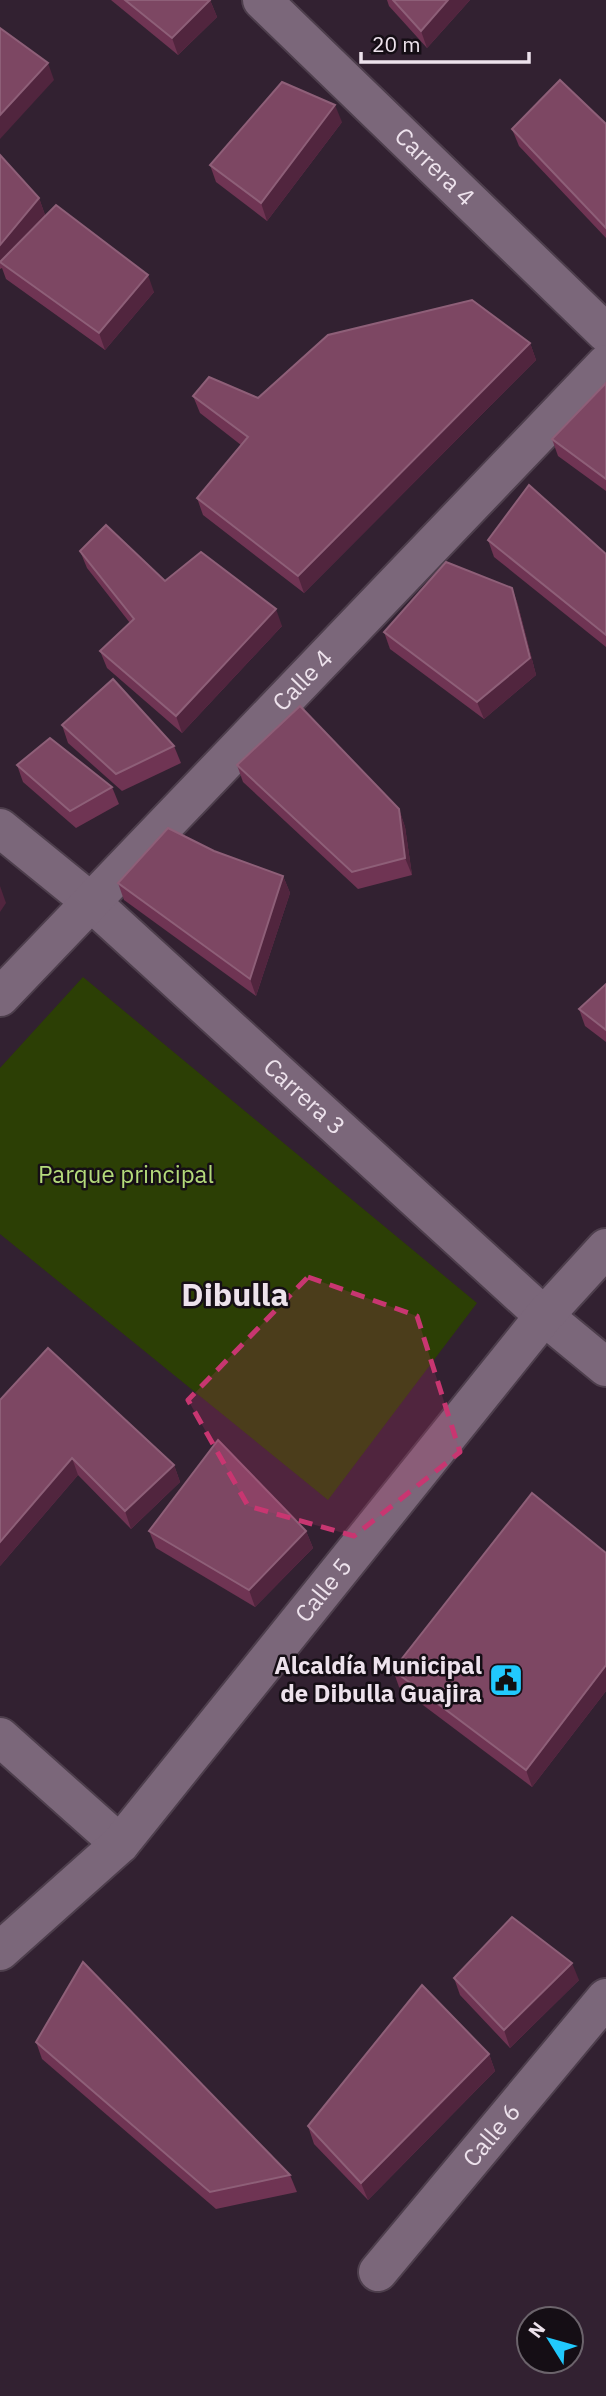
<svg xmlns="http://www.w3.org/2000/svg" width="606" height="2396" font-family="'IBM Plex Sans',sans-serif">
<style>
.green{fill:#2c3f05}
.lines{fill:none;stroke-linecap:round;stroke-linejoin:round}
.street-casing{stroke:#4d3e4c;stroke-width:42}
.street{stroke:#7b677a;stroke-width:38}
.wall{fill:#6f3453}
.shaded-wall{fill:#51253e}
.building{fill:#7d4763;stroke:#8e5f78;stroke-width:2}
.marked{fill:#c83671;fill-opacity:0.2;stroke:#c83671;stroke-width:5;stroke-dasharray:14 9;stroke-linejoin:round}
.labels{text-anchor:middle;stroke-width:5;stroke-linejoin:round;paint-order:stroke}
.street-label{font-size:24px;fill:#ede2ec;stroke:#150e15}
.park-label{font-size:24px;fill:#b4da7b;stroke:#150e15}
.poi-label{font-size:24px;font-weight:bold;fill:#ede2ec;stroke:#150e15;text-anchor:end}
.district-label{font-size:32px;font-weight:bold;fill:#ede2ec;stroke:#150e15}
</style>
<rect width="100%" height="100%" fill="#322131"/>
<polygon class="green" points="83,977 477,1303 328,1500 0,1234 0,1068"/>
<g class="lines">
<g class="street-casing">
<g id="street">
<path id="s1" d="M 262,0 L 606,333"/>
<path id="s2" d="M 0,828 L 91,902 L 544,1316 L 606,1367"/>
<path id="s3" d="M 0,997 L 606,364"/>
<polyline points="0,1737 120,1844"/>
<path id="s4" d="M 0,1951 L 120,1844 L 544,1316 L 606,1248"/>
<path id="s5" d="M 378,2272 L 606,1998"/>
</g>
</g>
<use href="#street" class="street"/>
</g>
<g class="wall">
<polygon points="111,0 210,0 217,17 178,55"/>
<polygon points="387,0 470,0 427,48 389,6"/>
<polygon points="342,122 267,221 216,182 210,165"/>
<polygon points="606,124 606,238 519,146 512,129"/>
<polygon points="0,155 39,198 45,215 154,292 105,350 6,279 2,268 0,269"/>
<polygon points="530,343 536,360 304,593 203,515 197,498 241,445 200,413 193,396 258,398"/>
<polygon points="606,383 606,491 558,456 552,439"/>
<polygon points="488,540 606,554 606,647 494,557"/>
<polygon points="80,551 165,581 282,626 182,733 107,668 100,651 130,623 87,568"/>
<polygon points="512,588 518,605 536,675 484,719 390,649 384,632"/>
<polygon points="62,725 174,746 181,763 122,791 68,743"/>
<polygon points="17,765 112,787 119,804 76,828 23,782"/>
<polygon points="237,765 399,809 405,827 412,875 358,889 243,782"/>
<polygon points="214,851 283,876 290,893 256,996 124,900 118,883"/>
<polygon points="606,984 606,1042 585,1026 579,1009"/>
<polygon points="48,1348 174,1465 180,1482 131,1529 78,1475 0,1566"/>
<polygon points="149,1531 306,1531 313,1548 255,1607 156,1548"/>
<polygon points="606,1553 606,1691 532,1787 399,1687 393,1670"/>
<polygon points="454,1978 579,1980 510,2048 460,1995"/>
<polygon points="36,2042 290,2175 297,2192 216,2209 42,2059"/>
<polygon points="489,2054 495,2071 368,2200 314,2144 308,2126"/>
</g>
<g class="shaded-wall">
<polygon points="210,0 217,17 178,55 172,38"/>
<polygon points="448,0 470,0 427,48 421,31"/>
<polygon points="48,63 54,80 0,139 0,115"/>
<polygon points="335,105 342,122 267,221 261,203"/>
<polygon points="39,198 45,215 0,262 0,245"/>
<polygon points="148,275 154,292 105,350 99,333"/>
<polygon points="530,343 536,360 304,593 298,576"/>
<polygon points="512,588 518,605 536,675 484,719 477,702"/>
<polygon points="276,609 282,626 182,733 176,716"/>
<polygon points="399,809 405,827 412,875 405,858"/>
<polygon points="283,876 290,893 256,996 250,979"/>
<polygon points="0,886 6,903 0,912"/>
<polygon points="72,1458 78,1475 0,1566 0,1542"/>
<polygon points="174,1465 180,1482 131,1529 125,1511"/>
<polygon points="306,1531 313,1548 255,1607 249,1590"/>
<polygon points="606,1665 606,1691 532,1787 526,1770"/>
<polygon points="572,1963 579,1980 510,2048 504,2030"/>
<polygon points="489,2054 495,2071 368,2200 361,2183"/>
</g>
<g class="building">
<polygon points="125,0 210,0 172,38"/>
<polygon points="393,0 448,0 421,31"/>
<polygon points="0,28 48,63 0,115"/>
<polygon points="560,80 606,124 606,228 512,129"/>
<polygon points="282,82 335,105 261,203 210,165"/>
<polygon points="0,155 39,198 0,245"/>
<polygon points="56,205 148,275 99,333 0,262"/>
<polygon points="472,300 530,343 298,576 197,498 248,437 193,396 209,377 258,398 328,335"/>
<polygon points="606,383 606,479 552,439"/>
<polygon points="529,485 606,554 606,635 488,540"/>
<polygon points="106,525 165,581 201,552 276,609 176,716 100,651 134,619 80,551"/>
<polygon points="446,562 512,588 530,658 477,702 384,632"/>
<polygon points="113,679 174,746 116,774 62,725"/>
<polygon points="300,706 399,809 405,858 352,872 237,765"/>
<polygon points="50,738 112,787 70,811 17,765"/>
<polygon points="168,828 214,851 283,876 250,979 118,883"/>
<polygon points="606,984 606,1030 579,1009"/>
<polygon points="48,1348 174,1465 125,1511 72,1458 0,1542 0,1400"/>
<polygon points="218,1440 306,1531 249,1590 149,1531"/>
<polygon points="532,1493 606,1553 606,1665 526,1770 393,1670"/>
<polygon points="512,1917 572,1963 504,2030 454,1978"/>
<polygon points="83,1962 290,2175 210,2192 36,2042"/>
<polygon points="422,1985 489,2054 361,2183 308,2126"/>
</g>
<path class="marked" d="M 308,1277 L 417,1316 L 460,1452 L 354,1536 L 248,1506 L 188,1400 Z"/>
<defs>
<g id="civic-square" transform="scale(1.75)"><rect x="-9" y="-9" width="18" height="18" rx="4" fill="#21c9fd" stroke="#150e15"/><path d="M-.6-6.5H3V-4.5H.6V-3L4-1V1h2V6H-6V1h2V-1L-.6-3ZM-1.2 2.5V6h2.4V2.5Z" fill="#111"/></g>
</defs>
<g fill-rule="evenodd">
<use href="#civic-square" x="506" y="1680"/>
</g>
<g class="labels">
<g class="street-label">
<text dy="8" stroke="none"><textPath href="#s1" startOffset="240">Carrera 4</textPath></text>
<text dy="8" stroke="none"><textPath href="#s3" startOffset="438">Calle 4</textPath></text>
<text dy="8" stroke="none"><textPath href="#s2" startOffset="406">Carrera 3</textPath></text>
<text dy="8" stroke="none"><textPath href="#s4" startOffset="486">Calle 5</textPath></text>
<text dy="8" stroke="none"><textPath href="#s5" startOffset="178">Calle 6</textPath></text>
</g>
<g class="park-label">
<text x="126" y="1183">Parque principal</text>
</g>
<g class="poi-label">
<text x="482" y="1674">Alcaldía Municipal<tspan x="482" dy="28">de Dibulla Guajira</tspan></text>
</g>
<g class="district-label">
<text x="235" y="1306">Dibulla</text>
</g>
</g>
<g transform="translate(550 2340) rotate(307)"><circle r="33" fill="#150e15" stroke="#6b636b" stroke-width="2"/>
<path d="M0-5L12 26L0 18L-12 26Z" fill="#21c9fd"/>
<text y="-10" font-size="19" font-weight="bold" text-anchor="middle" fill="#ede2ec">N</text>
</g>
<path d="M361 52v10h168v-10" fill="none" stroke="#ede2ec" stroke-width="3.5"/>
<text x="372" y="52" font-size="21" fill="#ede2ec" stroke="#150e15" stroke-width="5" paint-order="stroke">20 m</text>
</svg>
